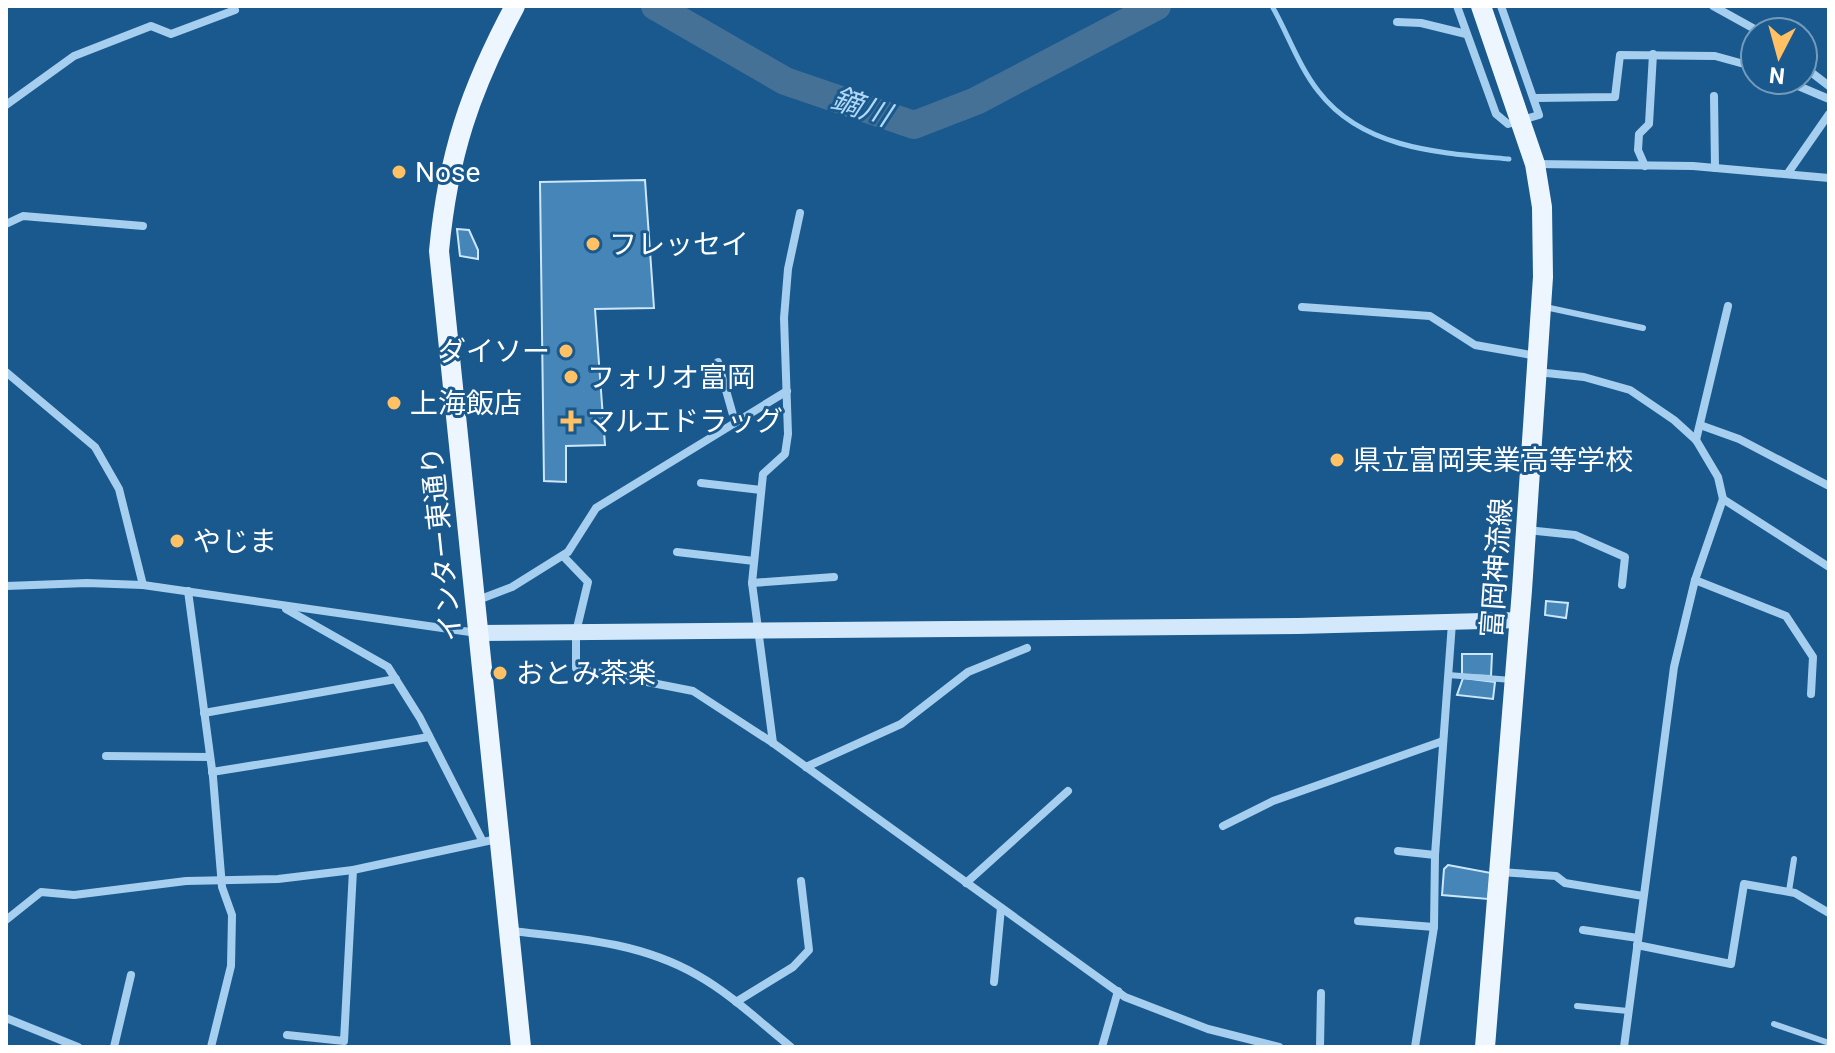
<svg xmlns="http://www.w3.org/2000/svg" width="1835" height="1053" font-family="Roboto,'Noto Sans JP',sans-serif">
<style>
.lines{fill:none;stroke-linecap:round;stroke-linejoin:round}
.stream{stroke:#99cbf0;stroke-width:5}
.river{stroke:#457197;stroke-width:28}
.building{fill:#4685b8;stroke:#cce6fa;stroke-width:2}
.lane{stroke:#a6ceee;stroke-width:6}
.street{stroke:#a6ceee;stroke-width:8}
.secondary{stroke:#d3e8fa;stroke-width:16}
.primary{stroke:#edf6ff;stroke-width:20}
.poi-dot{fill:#ffc163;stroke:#19598e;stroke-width:3}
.labels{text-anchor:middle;stroke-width:6;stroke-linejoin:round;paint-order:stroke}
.poi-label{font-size:28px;fill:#fff;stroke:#19598e;text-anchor:start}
.street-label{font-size:28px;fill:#fff;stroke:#19598e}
.water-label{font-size:30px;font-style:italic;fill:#b2d8f5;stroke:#19598e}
</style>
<rect width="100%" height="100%" fill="#19598e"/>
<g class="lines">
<path class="stream" d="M 1272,6 C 1288,34 1299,67 1319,92 C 1364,150 1442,153 1509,159"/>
<polyline class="river" points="655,6 785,81 914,125 976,101 1157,6"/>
</g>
<g class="building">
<polygon points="645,180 654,308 595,309 605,445 566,446 566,482 544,481 540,182"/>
<polygon points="457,229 469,230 478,250 478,259 460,256"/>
<polygon points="1546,601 1568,603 1566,618 1545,615"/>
<polygon points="1462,654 1492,654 1491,676 1462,675"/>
<polygon points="1463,678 1495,682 1493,699 1457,695"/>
<polygon points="1448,865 1491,873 1488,899 1442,895 1444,869"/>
</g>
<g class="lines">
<g class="lane">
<polyline points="1545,307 1643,328"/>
<polyline points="1448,675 1512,680"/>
<polyline points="1789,891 1794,859"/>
<polyline points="1577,1006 1628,1011"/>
<polyline points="1774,1024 1829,1043"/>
</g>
<g class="street">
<polyline points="1457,6 1496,114 1508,124 1539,115 1501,6"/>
<polyline points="1713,6 1760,32"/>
<polyline points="1397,22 1421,23 1466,34"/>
<polyline points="1803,66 1829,86"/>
<polyline points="1784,80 1829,99"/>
<polyline points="1714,96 1715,168"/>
<polyline points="1535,98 1615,97 1620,55 1715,56 1755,67"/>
<polyline points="6,105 74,56 151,26 171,34 235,10"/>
<polyline points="1535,164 1693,166 1829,178"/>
<polyline points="1645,166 1638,150 1639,134 1649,124 1653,54"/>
<polyline points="1788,173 1829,114"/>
<polyline points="6,224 23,216 143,226"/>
<polyline points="1302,307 1430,316 1475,345 1537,356"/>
<polyline points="718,362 735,422"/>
<polyline points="6,372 95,447 119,489 143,585"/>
<polyline points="1537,372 1584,377 1630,390 1674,420 1696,440 1718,477 1723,499 1695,580 1674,667 1624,1047"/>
<polyline points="1700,425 1739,439 1829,486"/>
<polyline points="1696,440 1728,306"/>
<polyline points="701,483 761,490"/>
<polyline points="1723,499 1829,567"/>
<polyline points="1527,530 1575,535 1625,557 1622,585"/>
<polyline points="677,552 754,561"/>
<polyline points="563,556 588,582 576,632 576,668 693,691 773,743 1125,997 1208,1029 1279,1047"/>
<polyline points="1695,580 1786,616 1813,657 1811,694"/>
<polyline points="752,583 834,577"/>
<polyline points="6,586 87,583 143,585 477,633"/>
<polyline points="188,591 213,777 222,887 232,915 231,966 211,1047"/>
<polyline points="478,600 512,587 568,552 596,508 787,391"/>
<polyline points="286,609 388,667 420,718 482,840"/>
<polyline points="204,713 396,679"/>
<polyline points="773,743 752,583 763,474 785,454 788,434 784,318 788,269 800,213"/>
<polyline points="106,756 210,757"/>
<polyline points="806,767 901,724 968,672 1027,648"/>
<polyline points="212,772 429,737"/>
<polyline points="1223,826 1273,801 1443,741"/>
<polyline points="1398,851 1435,855"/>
<polyline points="1500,872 1556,876 1565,883 1643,896"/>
<polyline points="966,883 1068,791"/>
<polyline points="6,920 41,892 74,895 186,881 278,879 353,870"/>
<polyline points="1358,921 1434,927"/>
<polyline points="1583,930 1638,938"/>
<path d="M 511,931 C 575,938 640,942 697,975 C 731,994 761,1023 791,1047"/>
<polyline points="1637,945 1731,964 1744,884 1795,893 1829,913"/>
<polyline points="994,982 1001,908"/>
<polyline points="736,1002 793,967 809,950 801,881"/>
<polyline points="6,1018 78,1047"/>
<polyline points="287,1035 344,1041 353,870 497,839"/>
<polyline points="114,1047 131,975"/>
<polyline points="1102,1047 1118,991"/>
<polyline points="1320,1047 1321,993"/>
<polyline points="1415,1047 1434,927 1435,855 1452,623"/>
</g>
<polyline class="secondary" points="478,633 1298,626 1520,620"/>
<g class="primary">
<path d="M 515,6 C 470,90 448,155 439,251 L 521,1047"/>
<polyline points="1481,6 1535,164 1542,207 1543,277 1522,590 1485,1047"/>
</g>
</g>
<g class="poi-dot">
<circle cx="399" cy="172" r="8"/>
<circle cx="593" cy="244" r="8"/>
<circle cx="566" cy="351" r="8"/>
<circle cx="571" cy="377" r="8"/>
<circle cx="394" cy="403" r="8"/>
<path d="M567 409h8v8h8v8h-8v8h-8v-8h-8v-8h8z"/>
<circle cx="1337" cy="460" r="8"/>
<circle cx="177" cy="541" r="8"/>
<circle cx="500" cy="673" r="8"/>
</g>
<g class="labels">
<g class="poi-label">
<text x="415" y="182">Nose</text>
<text x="609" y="254">フレッセイ</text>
<text x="550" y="361" text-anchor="end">ダイソー</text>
<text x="587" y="387">フォリオ富岡</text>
<text x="410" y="413">上海飯店</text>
<text x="587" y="431">マルエドラッグ</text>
<text x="1353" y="470">県立富岡実業高等学校</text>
<text x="193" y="551">やじま</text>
<text x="516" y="683">おとみ茶楽</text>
</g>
<g class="street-label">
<text transform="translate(441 544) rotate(-96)" y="10">インター東通り</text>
<text transform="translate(1496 568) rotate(-86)" y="10">富岡神流線</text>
</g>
<g class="water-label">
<text transform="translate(861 107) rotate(19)" y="10">鏑川</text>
</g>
</g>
<rect width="1835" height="1053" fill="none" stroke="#ffffff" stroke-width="16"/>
<g transform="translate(1779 56) rotate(186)"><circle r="38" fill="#19598e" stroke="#759bbb" stroke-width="2"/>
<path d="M0-6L14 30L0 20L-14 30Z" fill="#ffc163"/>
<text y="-12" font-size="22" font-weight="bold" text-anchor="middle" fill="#ffffff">N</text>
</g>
</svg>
